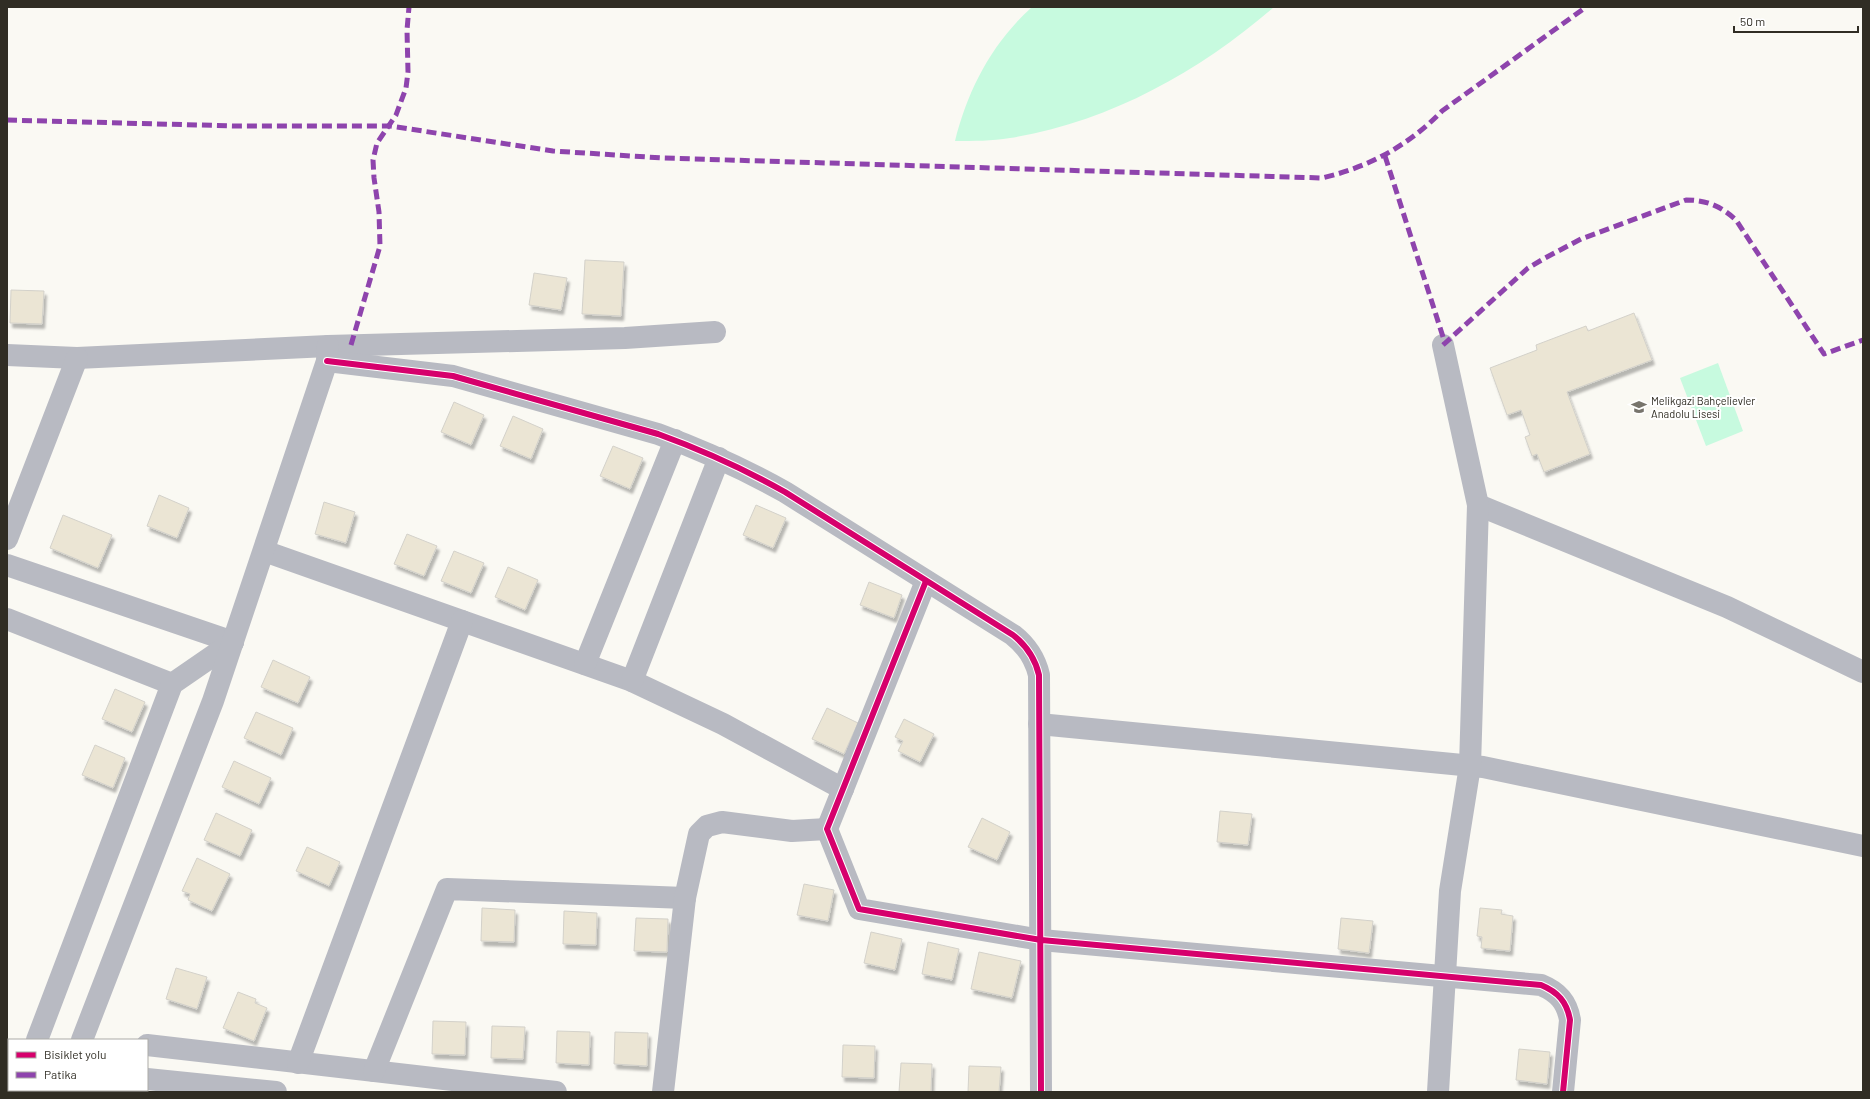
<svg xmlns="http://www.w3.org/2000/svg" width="1870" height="1099" font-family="Barlow,sans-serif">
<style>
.green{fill:#c7fadf}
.building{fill:#ebe5d4;stroke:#d3d1ca;filter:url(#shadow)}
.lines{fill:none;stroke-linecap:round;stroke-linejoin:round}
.minor{stroke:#b8bac2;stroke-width:22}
.quiet{stroke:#8e44ad;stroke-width:5;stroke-dasharray:10 5;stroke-linecap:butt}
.cycleway-casing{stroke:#fff;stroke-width:8}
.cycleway{stroke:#d6006c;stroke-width:6}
.labels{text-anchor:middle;stroke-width:4;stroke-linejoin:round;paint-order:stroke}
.poi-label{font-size:11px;fill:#302d24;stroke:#fff;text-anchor:start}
</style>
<defs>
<filter id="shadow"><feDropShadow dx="2.5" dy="4.5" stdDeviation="1" flood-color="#0004"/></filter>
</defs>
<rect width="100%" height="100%" fill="#faf9f3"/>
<g class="green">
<path d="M 1032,7 L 1274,7 C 1199,72 1109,122 1010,138 C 992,141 973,141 955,141 C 968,89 992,43 1032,7 Z"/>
<polygon points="1718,363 1743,431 1706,446 1680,378"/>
</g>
<g class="building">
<polygon points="585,260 624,262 621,316 582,314"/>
<polygon points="534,273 567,278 561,310 529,305"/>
<polygon points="11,290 44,291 42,324 10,323"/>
<polygon points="1634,313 1652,360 1567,392 1590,454 1544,472 1537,454 1532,456 1525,437 1530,435 1521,410 1507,415 1490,368 1537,350 1536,345 1586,326 1588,331"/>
<polygon points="454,402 484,415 471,445 441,432"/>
<polygon points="513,416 543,429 531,459 500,446"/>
<polygon points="613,446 643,458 630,489 600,476"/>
<polygon points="159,495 189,508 177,538 147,526"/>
<polygon points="324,502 355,512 346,543 315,534"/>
<polygon points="756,505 786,518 773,548 743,535"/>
<polygon points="63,515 112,535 98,568 50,548"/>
<polygon points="407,534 437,546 424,576 394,564"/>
<polygon points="454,551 484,563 471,593 441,581"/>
<polygon points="508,567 538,580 525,610 495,597"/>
<polygon points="869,582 902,595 894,618 860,605"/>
<polygon points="273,660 310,677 298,703 261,687"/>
<polygon points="115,689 145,702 132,732 102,719"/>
<polygon points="827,708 858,723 844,754 812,739"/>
<polygon points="256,712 293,728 281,755 244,738"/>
<polygon points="904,719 934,734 920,762 898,751 903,741 895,737"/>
<polygon points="95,745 125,758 113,788 82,775"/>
<polygon points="234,761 271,778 259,804 222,787"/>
<polygon points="1220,811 1252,814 1248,845 1217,842"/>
<polygon points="216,813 252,830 240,856 204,840"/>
<polygon points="982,818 1010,832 997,860 968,847"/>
<polygon points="307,847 340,862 329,886 296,871"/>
<polygon points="197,858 230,874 212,911 188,900 190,894 182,891"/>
<polygon points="804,884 834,890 828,921 797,915"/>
<polygon points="482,908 515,910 514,942 481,941"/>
<polygon points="1480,908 1502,910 1501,914 1513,916 1510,951 1481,948 1482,937 1477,936"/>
<polygon points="564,911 597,913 596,945 563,944"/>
<polygon points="636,918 668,919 667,952 634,951"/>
<polygon points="1341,918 1373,921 1369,953 1338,949"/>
<polygon points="871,932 902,939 895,970 864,963"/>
<polygon points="928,942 959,949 952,980 922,974"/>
<polygon points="979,952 1021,961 1012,998 971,989"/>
<polygon points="176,968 207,977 197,1009 166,999"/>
<polygon points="238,992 256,999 255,1003 267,1008 254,1041 223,1028"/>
<polygon points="433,1021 466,1022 465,1055 432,1054"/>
<polygon points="492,1026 525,1027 523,1059 491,1058"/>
<polygon points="557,1031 590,1032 589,1065 556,1063"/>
<polygon points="615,1032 648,1033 647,1066 614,1064"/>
<polygon points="843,1045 875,1046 874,1078 842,1077"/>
<polygon points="1519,1049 1550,1052 1547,1084 1516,1080"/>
<polygon points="901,1063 932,1064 931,1092 899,1092"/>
<polygon points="969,1066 1001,1067 999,1092 968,1092"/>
</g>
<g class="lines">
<g class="minor">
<polyline points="7,355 77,358 328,346 625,338 715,332"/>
<path d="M 327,361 L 453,376 L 658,434 C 702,450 744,469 785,492 L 1013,635 C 1027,646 1035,658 1039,675 L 1041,1092"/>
<polyline points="1478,505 1727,607 1863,672"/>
<polyline points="7,539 77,358"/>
<polyline points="264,551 632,681 723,724 843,789"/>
<polyline points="7,565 233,642"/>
<path d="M 926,581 L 827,829 L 859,909 L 1041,940 L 1541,985 C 1558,992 1567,1002 1570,1020 L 1563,1092"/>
<polyline points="7,619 172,684"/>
<polyline points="585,664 675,440"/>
<polyline points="632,681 719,458"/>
<polyline points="1039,724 1483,767 1863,846"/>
<polyline points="37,1040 172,684 233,642"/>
<polyline points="82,1040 213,701 327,361 328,346"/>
<polyline points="147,1045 556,1092"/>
<polyline points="298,1063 462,621"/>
<polyline points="7,1069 9,1070"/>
<polyline points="374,1071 447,889 685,898"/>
<polyline points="147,1079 276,1092"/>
<polyline points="17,1092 18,1090"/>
<polyline points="61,1092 62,1090"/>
<polyline points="663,1092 685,898 699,834 707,826 722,822 792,831 827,829"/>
<polyline points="1438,1092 1450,891 1470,766 1478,505 1443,345"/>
</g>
<g class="quiet">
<path d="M 7,120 L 236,126 L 390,126 L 553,151 L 663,158 L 1322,178 C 1369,167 1408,146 1442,111 L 1586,7"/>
<polyline points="1385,156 1445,343"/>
<polyline points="351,345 380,246 379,212 374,178 373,160 377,143 396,115 406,88 408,72 407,30 409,7"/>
<path d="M 1443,345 L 1528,268 L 1545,258 L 1581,239 L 1686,200 C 1706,200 1721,206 1736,220 L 1824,354 L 1863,340"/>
</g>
<g class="cycleway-casing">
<g id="cycleway">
<path d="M 327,361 L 453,376 L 658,434 C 702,450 744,469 785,492 L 1013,635 C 1027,646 1035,658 1039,675 L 1041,1092"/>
<path d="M 926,581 L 827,829 L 859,909 L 1041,940 L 1541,985 C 1558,992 1567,1002 1570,1020 L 1563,1092"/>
</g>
</g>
<use href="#cycleway" class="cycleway"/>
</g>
<defs>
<g id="school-bare" transform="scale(1.2)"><path d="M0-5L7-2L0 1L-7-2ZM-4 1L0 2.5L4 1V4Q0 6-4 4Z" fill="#77746c" stroke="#fff" stroke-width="2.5" paint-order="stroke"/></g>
</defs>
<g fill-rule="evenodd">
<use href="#school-bare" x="1639" y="407"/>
</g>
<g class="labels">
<g class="poi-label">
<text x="1651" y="405">Melikgazi Bahçelievler<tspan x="1651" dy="13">Anadolu Lisesi</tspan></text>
</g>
</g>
<rect width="1870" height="1099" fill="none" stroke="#302d24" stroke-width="16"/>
<rect x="8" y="1039" width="140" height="52" fill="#ffffff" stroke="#acaba7"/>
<rect x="16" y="1052" width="20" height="6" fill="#d6006c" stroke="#acaba7"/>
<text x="44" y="1059" font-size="12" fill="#302d24">Bisiklet yolu</text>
<rect x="16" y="1072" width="20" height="6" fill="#8e44ad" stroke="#acaba7"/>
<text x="44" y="1079" font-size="12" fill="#302d24">Patika</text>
<path d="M1734 26v6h124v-6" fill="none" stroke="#302d24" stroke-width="2"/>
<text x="1740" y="26" font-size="12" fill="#302d24" stroke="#ffffff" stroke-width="3" paint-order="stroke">50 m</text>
</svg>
